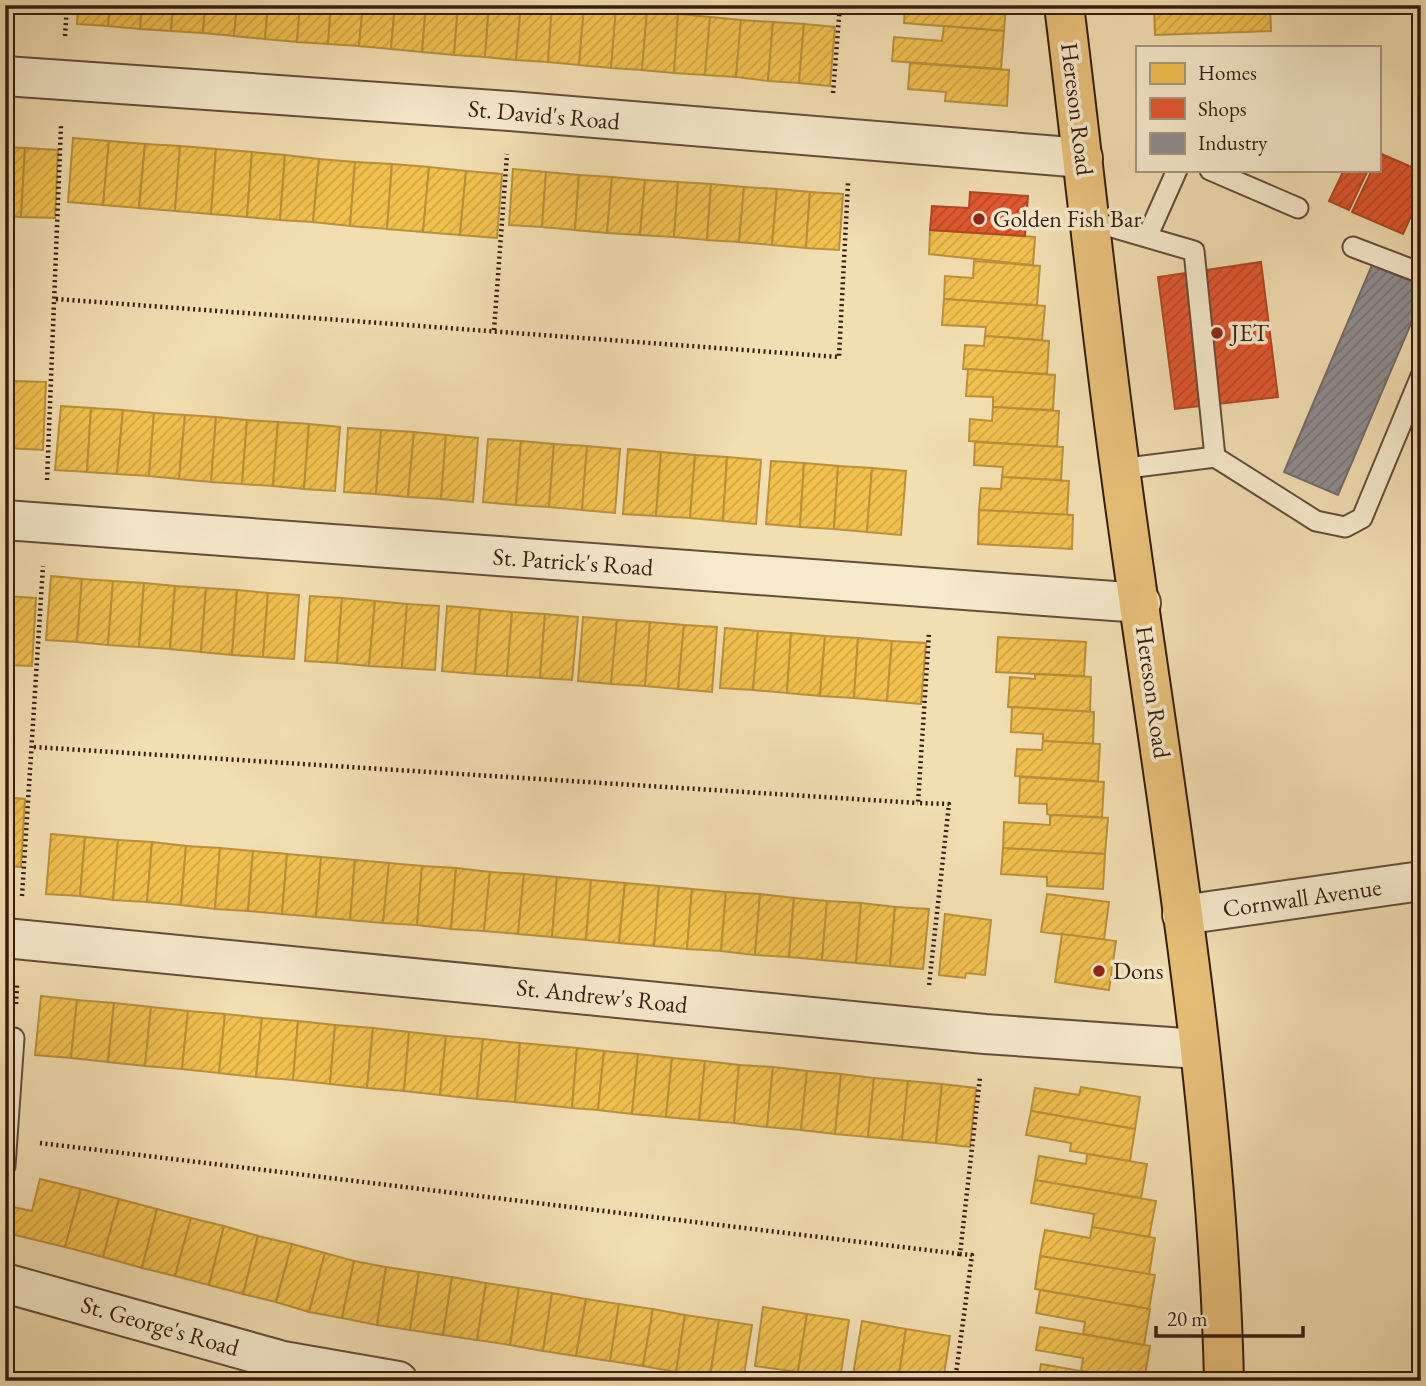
<svg xmlns="http://www.w3.org/2000/svg" width="1426" height="1386" font-family="'EB Garamond',serif">
<style>
.homes{fill:url(#homes-hatch);stroke:#ba903b;stroke-width:2}
.shops{fill:url(#shops-hatch);stroke:#b04625;stroke-width:2}
.industry{fill:url(#industry-hatch);stroke:#736b6b;stroke-width:2}
.lines{fill:none;stroke-linecap:round;stroke-linejoin:round}
.lane-casing{stroke:#654d38;stroke-width:23}
.street-casing{stroke:#654d38;stroke-width:42}
.primary-casing{stroke:#361d10;stroke-width:42}
.path{stroke:#361d10;stroke-width:4.5;stroke-dasharray:2 3.5;stroke-linecap:butt}
.lane{stroke:#f6eacc;stroke-width:19}
.street{stroke:#f6eacc;stroke-width:38}
.primary{stroke:#e8bf78;stroke-width:38}
.poi-dot{fill:#8f2418;stroke:#f6eacc;stroke-width:2.5}
.labels{text-anchor:middle;stroke-width:7;stroke-linejoin:round;paint-order:stroke}
.street-label{font-size:24px;fill:#361d10;stroke:#f6eacc}
.poi-label{font-size:24px;fill:#361d10;stroke:#f6eacc;text-anchor:start}
</style>
<defs>
<pattern id="homes-hatch" width="6" height="6" patternUnits="userSpaceOnUse" patternTransform="scale(1.75)"><rect width="6" height="6" fill="#f2c14e"/><path d="M-1 1l2-2M0 6l6-6M5 7l2-2" fill="none" stroke="#d0a543"/></pattern>
<pattern id="shops-hatch" width="6" height="6" patternUnits="userSpaceOnUse" patternTransform="scale(1.75)"><rect width="6" height="6" fill="#e4572e"/><path d="M-1 1l2-2M0 6l6-6M5 7l2-2" fill="none" stroke="#ba4726"/></pattern>
<pattern id="industry-hatch" width="6" height="6" patternUnits="userSpaceOnUse" patternTransform="scale(1.75)"><rect width="6" height="6" fill="#8d8d92"/><path d="M-1 1l2-2M0 6l6-6M5 7l2-2" fill="none" stroke="#747376"/></pattern>
</defs>
<rect width="100%" height="100%" fill="#f1deb1"/>
<filter id="stains"><feTurbulence type="fractalNoise" baseFrequency=".00286" numOctaves="4"/><feColorMatrix values="0 0 0 0 .2 0 0 0 0 .09 0 0 0 0 .02 0 0 0 .5 -.17"/></filter>
<radialGradient id="worn" r=".72"><stop offset=".6" stop-color="#630" stop-opacity="0"/><stop offset="1" stop-color="#630" stop-opacity=".3"/></radialGradient>
<g class="homes">
<polygon points="78,5 110,5 108,26 77,24"/>
<polygon points="110,5 142,5 140,29 108,26"/>
<polygon points="142,5 173,5 171,31 140,29"/>
<polygon points="173,5 205,5 203,33 171,31"/>
<polygon points="205,5 237,5 234,36 203,33"/>
<polygon points="237,5 268,5 265,39 234,36"/>
<polygon points="268,5 300,5 297,42 265,39"/>
<polygon points="300,5 331,5 328,44 297,42"/>
<polygon points="331,5 363,5 359,46 328,44"/>
<polygon points="363,5 395,5 391,49 359,46"/>
<polygon points="395,5 426,5 422,52 391,49"/>
<polygon points="426,5 458,5 454,55 422,52"/>
<polygon points="458,5 489,5 485,57 454,55"/>
<polygon points="489,5 521,5 516,60 485,57"/>
<polygon points="521,5 552,5 548,62 516,60"/>
<polygon points="552,5 584,7 579,65 548,62"/>
<polygon points="905,5 1006,5 1004,31 904,23"/>
<polygon points="1154,5 1270,5 1271,31 1155,35"/>
<polygon points="584,7 616,9 611,68 579,65"/>
<polygon points="616,9 647,11 642,70 611,68"/>
<polygon points="647,11 678,14 674,73 642,70"/>
<polygon points="678,14 710,17 705,75 674,73"/>
<polygon points="710,17 741,20 736,77 705,75"/>
<polygon points="741,20 773,22 768,81 736,77"/>
<polygon points="773,22 804,24 799,83 768,81"/>
<polygon points="804,24 835,27 830,86 799,83"/>
<polygon points="944,26 1004,31 1001,69 892,61 894,37 942,41"/>
<polygon points="910,63 1009,70 1007,106 945,101 946,92 908,89"/>
<polygon points="73,138 109,141 103,205 68,202"/>
<polygon points="109,141 145,144 139,208 103,205"/>
<polygon points="145,144 180,146 175,211 139,208"/>
<polygon points="180,146 216,149 211,214 175,211"/>
<polygon points="5,147 25,148 21,217 5,216"/>
<polygon points="25,148 58,150 55,218 21,217"/>
<polygon points="216,149 252,152 247,217 211,214"/>
<polygon points="252,152 285,155 280,220 247,217"/>
<polygon points="285,155 319,159 313,222 280,220"/>
<polygon points="319,159 355,162 350,226 313,222"/>
<polygon points="355,162 392,164 387,229 350,226"/>
<polygon points="392,164 429,167 423,232 387,229"/>
<polygon points="429,167 466,171 460,235 423,232"/>
<polygon points="513,169 546,172 542,227 509,225"/>
<polygon points="466,171 502,174 497,238 460,235"/>
<polygon points="546,172 579,175 575,230 542,227"/>
<polygon points="579,175 612,177 607,233 575,230"/>
<polygon points="612,177 645,180 640,235 607,233"/>
<polygon points="645,180 678,182 674,237 640,235"/>
<polygon points="678,182 711,184 707,240 674,237"/>
<polygon points="711,184 744,187 739,242 707,240"/>
<polygon points="744,187 777,189 772,245 739,242"/>
<polygon points="777,189 810,192 806,248 772,245"/>
<polygon points="810,192 843,194 839,250 806,248"/>
<polygon points="930,230 1035,237 1033,265 929,254"/>
<polygon points="974,261 1040,266 1037,305 944,299 945,276 973,278"/>
<polygon points="944,299 1045,306 1042,340 985,336 986,327 942,325"/>
<polygon points="985,336 1049,341 1047,374 963,369 965,345 984,346"/>
<polygon points="968,369 1055,375 1053,410 993,407 993,397 966,396"/>
<polygon points="5,380 13,381 9,448 5,448"/>
<polygon points="13,381 46,382 43,450 9,448"/>
<polygon points="61,406 91,408 87,472 55,470"/>
<polygon points="993,407 1059,411 1057,447 969,441 970,419 992,421"/>
<polygon points="91,408 123,410 117,474 87,472"/>
<polygon points="123,410 154,413 149,476 117,474"/>
<polygon points="154,413 185,415 179,479 149,476"/>
<polygon points="185,415 216,417 211,482 179,479"/>
<polygon points="216,417 247,420 242,484 211,482"/>
<polygon points="247,420 278,422 273,486 242,484"/>
<polygon points="278,422 309,424 304,489 273,486"/>
<polygon points="309,424 340,427 335,491 304,489"/>
<polygon points="348,428 381,430 376,494 344,492"/>
<polygon points="381,430 414,432 408,497 376,494"/>
<polygon points="414,432 446,435 441,499 408,497"/>
<polygon points="446,435 478,438 473,502 441,499"/>
<polygon points="488,439 521,441 516,505 483,502"/>
<polygon points="521,441 554,444 549,507 516,505"/>
<polygon points="975,442 1063,447 1061,480 1002,477 1003,467 974,465"/>
<polygon points="554,444 587,446 582,510 549,507"/>
<polygon points="587,446 620,449 615,513 582,510"/>
<polygon points="628,449 661,452 656,516 623,514"/>
<polygon points="661,452 695,455 690,518 656,516"/>
<polygon points="695,455 727,457 723,521 690,518"/>
<polygon points="727,457 761,460 756,524 723,521"/>
<polygon points="771,461 804,463 800,527 766,524"/>
<polygon points="804,463 838,466 834,529 800,527"/>
<polygon points="838,466 872,468 867,532 834,529"/>
<polygon points="872,468 906,471 901,535 867,532"/>
<polygon points="1002,477 1069,481 1067,515 979,510 981,488 1001,489"/>
<polygon points="979,510 1073,515 1072,549 978,544"/>
<polygon points="51,576 82,579 77,642 46,640"/>
<polygon points="82,579 113,581 108,645 77,642"/>
<polygon points="113,581 144,583 139,647 108,645"/>
<polygon points="144,583 175,586 170,649 139,647"/>
<polygon points="175,586 206,588 201,652 170,649"/>
<polygon points="206,588 237,590 232,655 201,652"/>
<polygon points="237,590 268,593 263,657 232,655"/>
<polygon points="268,593 299,595 294,659 263,657"/>
<polygon points="5,596 36,598 32,666 5,665"/>
<polygon points="310,596 342,598 337,663 305,661"/>
<polygon points="342,598 375,601 369,666 337,663"/>
<polygon points="375,601 407,604 402,668 369,666"/>
<polygon points="407,604 439,606 435,670 402,668"/>
<polygon points="447,606 480,609 475,674 442,671"/>
<polygon points="480,609 512,612 507,676 475,674"/>
<polygon points="512,612 545,614 540,678 507,676"/>
<polygon points="545,614 578,617 572,680 540,678"/>
<polygon points="583,617 617,620 611,684 578,681"/>
<polygon points="617,620 650,622 645,686 611,684"/>
<polygon points="650,622 684,625 678,689 645,686"/>
<polygon points="684,625 717,627 712,692 678,689"/>
<polygon points="725,628 758,631 753,690 720,688"/>
<polygon points="758,631 791,633 787,693 753,690"/>
<polygon points="791,633 825,636 820,696 787,693"/>
<polygon points="825,636 858,638 854,698 820,696"/>
<polygon points="998,637 1086,642 1084,676 996,672"/>
<polygon points="858,638 892,641 887,701 854,698"/>
<polygon points="892,641 926,643 921,704 887,701"/>
<polygon points="1035,674 1091,677 1090,712 1008,707 1010,677 1035,679"/>
<polygon points="1012,707 1094,712 1093,744 1043,741 1043,734 1011,732"/>
<polygon points="1043,741 1100,744 1098,781 1015,776 1017,749 1042,750"/>
<polygon points="1020,777 1104,782 1102,817 1050,815 1047,814 1047,804 1019,803"/>
<polygon points="5,797 25,799 21,867 5,866"/>
<polygon points="1050,815 1108,818 1105,854 1003,848 1004,822 1050,825"/>
<polygon points="51,834 85,837 80,896 46,894"/>
<polygon points="85,837 118,840 113,900 80,896"/>
<polygon points="118,840 152,842 147,902 113,900"/>
<polygon points="152,842 186,846 181,905 147,902"/>
<polygon points="186,846 220,848 215,909 181,905"/>
<polygon points="220,848 253,851 248,911 215,909"/>
<polygon points="1003,848 1105,854 1103,889 1047,886 1047,877 1001,874"/>
<polygon points="253,851 287,854 282,914 248,911"/>
<polygon points="287,854 321,857 316,917 282,914"/>
<polygon points="321,857 355,860 350,920 316,917"/>
<polygon points="355,860 389,863 383,923 350,920"/>
<polygon points="389,863 422,866 417,925 383,923"/>
<polygon points="422,866 456,868 451,929 417,925"/>
<polygon points="456,868 490,872 484,931 451,929"/>
<polygon points="490,872 524,874 518,934 484,931"/>
<polygon points="524,874 557,877 552,937 518,934"/>
<polygon points="557,877 591,880 586,940 552,937"/>
<polygon points="591,880 625,883 619,943 586,940"/>
<polygon points="625,883 659,886 654,946 619,943"/>
<polygon points="659,886 692,889 687,949 654,946"/>
<polygon points="692,889 726,892 721,951 687,949"/>
<polygon points="726,892 760,894 755,955 721,951"/>
<polygon points="760,894 794,898 789,957 755,955"/>
<polygon points="1047,894 1109,902 1104,940 1041,932"/>
<polygon points="794,898 827,901 822,960 789,957"/>
<polygon points="827,901 861,903 856,963 822,960"/>
<polygon points="861,903 895,907 890,966 856,963"/>
<polygon points="895,907 929,909 923,969 890,966"/>
<polygon points="945,914 991,920 985,975 966,973 965,978 939,975"/>
<polygon points="1062,934 1116,941 1109,990 1055,982"/>
<polygon points="41,996 77,1000 71,1058 35,1055"/>
<polygon points="77,1000 114,1003 108,1062 71,1058"/>
<polygon points="114,1003 151,1007 145,1066 108,1062"/>
<polygon points="151,1007 188,1011 182,1069 145,1066"/>
<polygon points="188,1011 225,1014 219,1073 182,1069"/>
<polygon points="225,1014 262,1018 256,1077 219,1073"/>
<polygon points="262,1018 298,1021 293,1080 256,1077"/>
<polygon points="298,1021 335,1025 330,1084 293,1080"/>
<polygon points="335,1025 373,1028 367,1088 330,1084"/>
<polygon points="373,1028 409,1032 404,1091 367,1088"/>
<polygon points="409,1032 446,1036 440,1095 404,1091"/>
<polygon points="446,1036 483,1039 477,1099 440,1095"/>
<polygon points="483,1039 520,1043 515,1102 477,1099"/>
<polygon points="520,1043 577,1048 572,1108 515,1102"/>
<polygon points="577,1048 604,1051 598,1110 572,1108"/>
<polygon points="604,1051 638,1054 632,1114 598,1110"/>
<polygon points="638,1054 672,1058 666,1117 632,1114"/>
<polygon points="672,1058 705,1061 699,1120 666,1117"/>
<polygon points="705,1061 739,1065 734,1123 699,1120"/>
<polygon points="739,1065 773,1067 767,1127 734,1123"/>
<polygon points="773,1067 807,1071 801,1130 767,1127"/>
<polygon points="807,1071 841,1074 835,1134 801,1130"/>
<polygon points="841,1074 874,1078 868,1137 835,1134"/>
<polygon points="874,1078 908,1081 902,1140 868,1137"/>
<polygon points="908,1081 942,1084 936,1143 902,1140"/>
<polygon points="942,1084 976,1088 970,1147 936,1143"/>
<polygon points="1081,1087 1140,1097 1135,1129 1031,1111 1035,1088 1079,1095"/>
<polygon points="1031,1111 1135,1129 1130,1161 1070,1151 1071,1143 1026,1135"/>
<polygon points="1087,1154 1147,1164 1141,1198 1035,1180 1039,1156 1086,1164"/>
<polygon points="40,1179 81,1189 65,1247 11,1234 13,1207 32,1211"/>
<polygon points="1035,1180 1156,1201 1149,1237 1092,1227 1094,1214 1031,1203"/>
<polygon points="81,1189 119,1199 103,1257 65,1247"/>
<polygon points="119,1199 157,1209 142,1268 103,1257"/>
<polygon points="157,1209 191,1218 175,1276 142,1268"/>
<polygon points="191,1218 224,1226 209,1285 175,1276"/>
<polygon points="224,1226 258,1236 243,1294 209,1285"/>
<polygon points="1092,1227 1155,1238 1149,1275 1040,1256 1045,1230 1090,1238"/>
<polygon points="258,1236 292,1244 276,1302 243,1294"/>
<polygon points="292,1244 325,1253 309,1312 276,1302"/>
<polygon points="325,1253 354,1261 342,1318 309,1312"/>
<polygon points="1040,1256 1155,1275 1149,1309 1035,1289"/>
<polygon points="354,1261 386,1267 377,1325 342,1318"/>
<polygon points="386,1267 419,1272 410,1330 377,1325"/>
<polygon points="419,1272 452,1277 443,1335 410,1330"/>
<polygon points="452,1277 486,1283 477,1340 443,1335"/>
<polygon points="486,1283 519,1288 510,1345 477,1340"/>
<polygon points="519,1288 552,1293 543,1351 510,1345"/>
<polygon points="1040,1290 1150,1309 1144,1345 1083,1334 1085,1322 1036,1313"/>
<polygon points="552,1293 586,1299 576,1356 543,1351"/>
<polygon points="586,1299 619,1304 610,1361 576,1356"/>
<polygon points="619,1304 653,1309 643,1366 610,1361"/>
<polygon points="763,1307 807,1314 798,1372 755,1366"/>
<polygon points="653,1309 685,1315 676,1372 643,1366"/>
<polygon points="807,1314 849,1320 840,1379 798,1372"/>
<polygon points="685,1315 719,1320 710,1377 676,1372"/>
<polygon points="719,1320 752,1325 743,1381 710,1377"/>
<polygon points="862,1321 906,1329 898,1381 852,1381"/>
<polygon points="1040,1327 1150,1346 1144,1381 1081,1371 1083,1358 1036,1350"/>
<polygon points="906,1329 950,1336 943,1381 898,1381"/>
<polygon points="1041,1364 1081,1371 1138,1381 1038,1381"/>
</g>
<g class="shops">
<polygon points="1379,153 1421,171 1421,194 1403,234 1352,212 1372,170 1379,170"/>
<polygon points="1344,170 1368,170 1349,210 1329,201"/>
<polygon points="970,192 1028,196 1025,236 930,230 932,206 969,208"/>
<polygon points="1261,262 1278,397 1175,409 1158,277"/>
</g>
<polygon class="industry" points="1372,265 1421,285 1421,300 1338,495 1284,472"/>
<g class="lines">
<g class="lane-casing">
<g id="lane">
<polyline points="1210,170 1298,208"/>
<polyline points="1091,221 1194,251 1215,457"/>
<polyline points="1148,235 1177,170"/>
<polyline points="1353,247 1421,273"/>
<polyline points="1120,469 1215,457 1316,521 1345,527 1362,518 1421,376"/>
<polyline points="5,1166 14,1038"/>
</g>
</g>
<g class="street-casing">
<g id="street">
<polyline points="5,76 510,111 1083,158"/>
<polyline points="5,520 1141,603"/>
<polyline points="1182,915 1421,881"/>
<polyline points="5,938 985,1034 1199,1049"/>
<polyline points="5,1283 283,1361 398,1381"/>
</g>
</g>
<g class="primary-casing">
<path id="primary" d="M 1064,5 C 1083,159 1099,314 1120,468 C 1160,771 1217,1075 1224,1381"/>
</g>
<g class="path">
<polyline points="65,36 67,5"/>
<polyline points="833,93 840,5"/>
<polyline points="56,299 839,357 848,183"/>
<polyline points="494,330 507,154"/>
<polyline points="47,480 61,125"/>
<polyline points="34,747 918,803"/>
<polyline points="22,896 43,566"/>
<polyline points="929,985 949,804 918,803 929,633"/>
<polyline points="16,1004 17,985"/>
<polyline points="40,1143 960,1254"/>
<polyline points="955,1381 972,1255 960,1254 980,1077"/>
</g>
<use href="#lane" class="lane"/>
<use href="#street" class="street"/>
<use href="#primary" class="primary"/>
</g>
<g class="poi-dot">
<circle cx="979" cy="219" r="7"/>
<circle cx="1217" cy="333" r="7"/>
<circle cx="1099" cy="971" r="7"/>
</g>
<g class="labels">
<g class="street-label">
<text transform="translate(1077 109) rotate(83)" y="8">Hereson Road</text>
<text transform="translate(544 115) rotate(5)" y="8">St. David's Road</text>
<text transform="translate(573 562) rotate(4)" y="8">St. Patrick's Road</text>
<text transform="translate(1153 692) rotate(82)" y="8">Hereson Road</text>
<text transform="translate(1302 898) rotate(-8)" y="8">Cornwall Avenue</text>
<text transform="translate(602 996) rotate(6)" y="8">St. Andrew's Road</text>
<text transform="translate(160 1326) rotate(16)" y="8">St. George's Road</text>
</g>
<g class="poi-label">
<text x="993" y="227">Golden Fish Bar</text>
<text x="1231" y="341">JET</text>
<text x="1113" y="979">Dons</text>
</g>
</g>
<rect width="1426" height="1386" fill="none" stroke="#f1deb1" stroke-width="28"/>
<rect x="7" y="7" width="1412" height="1372" fill="none" stroke="#361d10" stroke-width="3.5"/>
<rect x="14" y="14" width="1398" height="1358" fill="none" stroke="#361d10" stroke-width="2"/>
<rect x="1136" y="46" width="245" height="126" fill="#f6eacc" stroke="#a99881" stroke-width="2"/>
<rect x="1150" y="63" width="35" height="21" fill="#f2c14e" stroke="#a99881" stroke-width="2"/>
<text x="1198" y="80" font-size="21" fill="#361d10">Homes</text>
<rect x="1150" y="98" width="35" height="21" fill="#e4572e" stroke="#a99881" stroke-width="2"/>
<text x="1198" y="116" font-size="21" fill="#361d10">Shops</text>
<rect x="1150" y="133" width="35" height="21" fill="#8d8d92" stroke="#a99881" stroke-width="2"/>
<text x="1198" y="150" font-size="21" fill="#361d10">Industry</text>
<path d="M1156 1326v10h147v-10" fill="none" stroke="#361d10" stroke-width="3.5"/>
<text x="1167" y="1326" font-size="21" fill="#361d10" stroke="#f6eacc" stroke-width="5" paint-order="stroke">20 m</text>
<rect width="100%" height="100%" filter="url(#stains)"/>
<rect width="100%" height="100%" fill="url(#worn)"/>
</svg>
